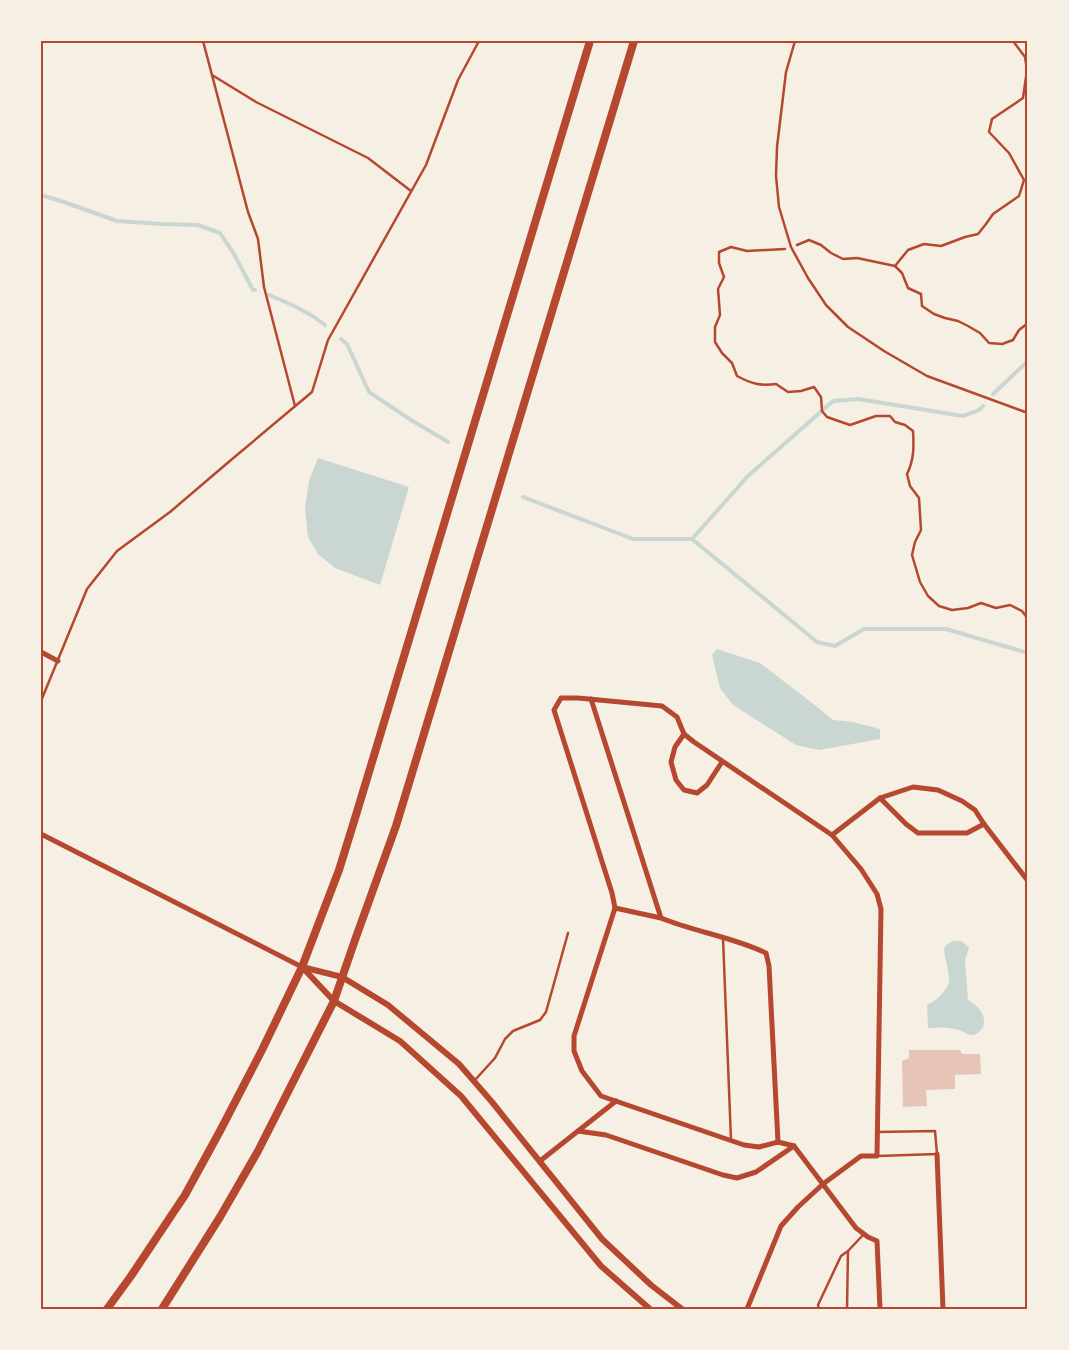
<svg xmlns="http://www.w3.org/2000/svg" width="1069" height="1350" font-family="Roboto,sans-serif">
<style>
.water{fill:#c9d6d2}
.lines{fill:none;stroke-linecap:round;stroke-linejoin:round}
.stream{stroke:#c9d6d2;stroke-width:4}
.building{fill:#e6c5b7}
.path{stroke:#b5482f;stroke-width:2.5}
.service{stroke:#b5482f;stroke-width:2.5}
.minor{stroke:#b5482f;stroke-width:5}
.tertiary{stroke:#b5482f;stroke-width:6}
.secondary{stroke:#b5482f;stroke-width:8}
.neatline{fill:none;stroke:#b5482f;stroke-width:2}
</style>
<rect width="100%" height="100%" fill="#f6efe4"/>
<g class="water">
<polygon points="318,458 409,487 380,585 335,568 318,554 308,537 305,509 309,481"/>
<polygon points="717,649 760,663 816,706 833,720 853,722 880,729 880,739 819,750 796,745 733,705 720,688 712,655"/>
<path d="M 953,941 L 962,941 L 969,948 L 965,960 L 968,1000 C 976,1005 983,1010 984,1020 C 985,1026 980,1033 974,1035 C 968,1036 965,1032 959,1030 C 949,1027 938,1027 928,1028 L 927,1005 C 936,1001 946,992 949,982 C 950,976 945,958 944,950 L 945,946 Z"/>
</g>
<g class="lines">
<g class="stream">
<polyline points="41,195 64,202 117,221 162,224 198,225 220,233 234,254 253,290 255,290"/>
<path d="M 269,295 C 289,303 309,312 325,325"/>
<polyline points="341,339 347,344 369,392 411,420 448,442"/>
<polyline points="993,394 1028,361"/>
<polyline points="523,497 633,539 692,539 817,642 835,646 864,629 946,629 1028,653"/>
<polyline points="692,539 748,476 833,401 858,399 963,416 979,410 983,406"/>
</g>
</g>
<polygon class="building" points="909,1050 960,1050 962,1054 980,1054 981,1074 955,1075 955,1089 926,1090 927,1106 903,1107 902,1061 909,1058"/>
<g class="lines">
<g class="path">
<polyline points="797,245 809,240 821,245 831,253 843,259 857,258 895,266 902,273 908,288 921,294 922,306 934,314 945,318 958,321 968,326 980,333 989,343 1002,344 1013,340 1019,330 1028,323"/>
<path d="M 785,249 L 747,251 L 731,247 L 719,252 L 719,263 L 724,277 L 718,289 L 720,315 L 715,327 L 715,342 L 722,353 L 732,363 L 737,376 C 752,384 760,386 776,384 L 788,392 L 801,391 L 814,387 L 821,397 L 822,411 L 827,417 L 850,425 L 876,416 L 890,416 L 895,422 L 905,425 L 913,431 C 914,447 914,460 907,474 L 910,486 L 919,498 L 921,530 L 915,542 L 912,555 L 920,582 L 928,596 L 939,606 L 952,610 L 968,608 L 981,603 L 996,608 L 1010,605 L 1022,611 L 1028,619"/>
<polyline points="895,266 908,250 924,244 941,246 965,237 978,234 986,224 993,214 1019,196 1024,180 1009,153 989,132 992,119 1023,98 1027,70 1025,57 1013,41"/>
</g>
<g class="service">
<polyline points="203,41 212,75 256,102 368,158 411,191"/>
<polyline points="795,41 786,72 777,147 776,176 779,207 791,247 808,278 826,305 848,327 884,351 927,376 1028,413"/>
<polyline points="212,75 248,212 258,239 264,287 295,406"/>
<polyline points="41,701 87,589 117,551 170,512 231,460 312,392 328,340 426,165 458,80 479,41"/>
<polyline points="723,938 731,1140"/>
<polyline points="475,1080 495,1058 505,1039 513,1031 540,1020 546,1012 568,933"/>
<polyline points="878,1132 935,1131 937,1154 878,1156"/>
<polyline points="819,1309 818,1305 841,1256 848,1251 863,1235"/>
<polyline points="847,1309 848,1251"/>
</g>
<g class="minor">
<polyline points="41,652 58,661"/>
<path d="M 591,699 L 661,918 C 695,932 733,937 766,953 L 769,966 L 778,1142"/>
<polyline points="684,734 675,747 671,762 676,780 684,790 697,793 707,785 722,762"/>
<polyline points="880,798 906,824 918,833 967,833 984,824"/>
<polyline points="41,834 302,967"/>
<polyline points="832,835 880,798 913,787 938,790 962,801 975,810 984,824 1028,881"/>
<polyline points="615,908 661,918"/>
<polyline points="578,1131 606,1135 723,1175 737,1178 756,1172 794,1146"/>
<polyline points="937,1154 943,1309"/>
<polyline points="540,1161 616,1101"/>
<polyline points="747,1309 781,1226 798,1207 823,1184 861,1156 877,1156 881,909 877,894 861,869 832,835 694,742 684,734 677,717 662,706 578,698 561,698 554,710 612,893 615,908 574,1036 574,1051 582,1071 601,1096 744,1145 759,1147 778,1142 794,1146 856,1228 868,1237 877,1241 880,1309"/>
</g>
<g class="tertiary">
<polyline points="302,967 342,977 388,1005 459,1064 492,1102 602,1239 651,1285 682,1309"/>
<polyline points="302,967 334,1001 400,1041 461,1096 601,1266 650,1309"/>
</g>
<g class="secondary">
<polyline points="107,1309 131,1276 185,1195 220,1131 262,1050 302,967 339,870 356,815 590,41"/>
<polyline points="162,1309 220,1217 258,1151 334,1001 355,940 396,826 634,41"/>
</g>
</g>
<rect width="1069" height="1350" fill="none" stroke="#f6efe4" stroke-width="85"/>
<rect x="42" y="42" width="984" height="1266" class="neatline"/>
</svg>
